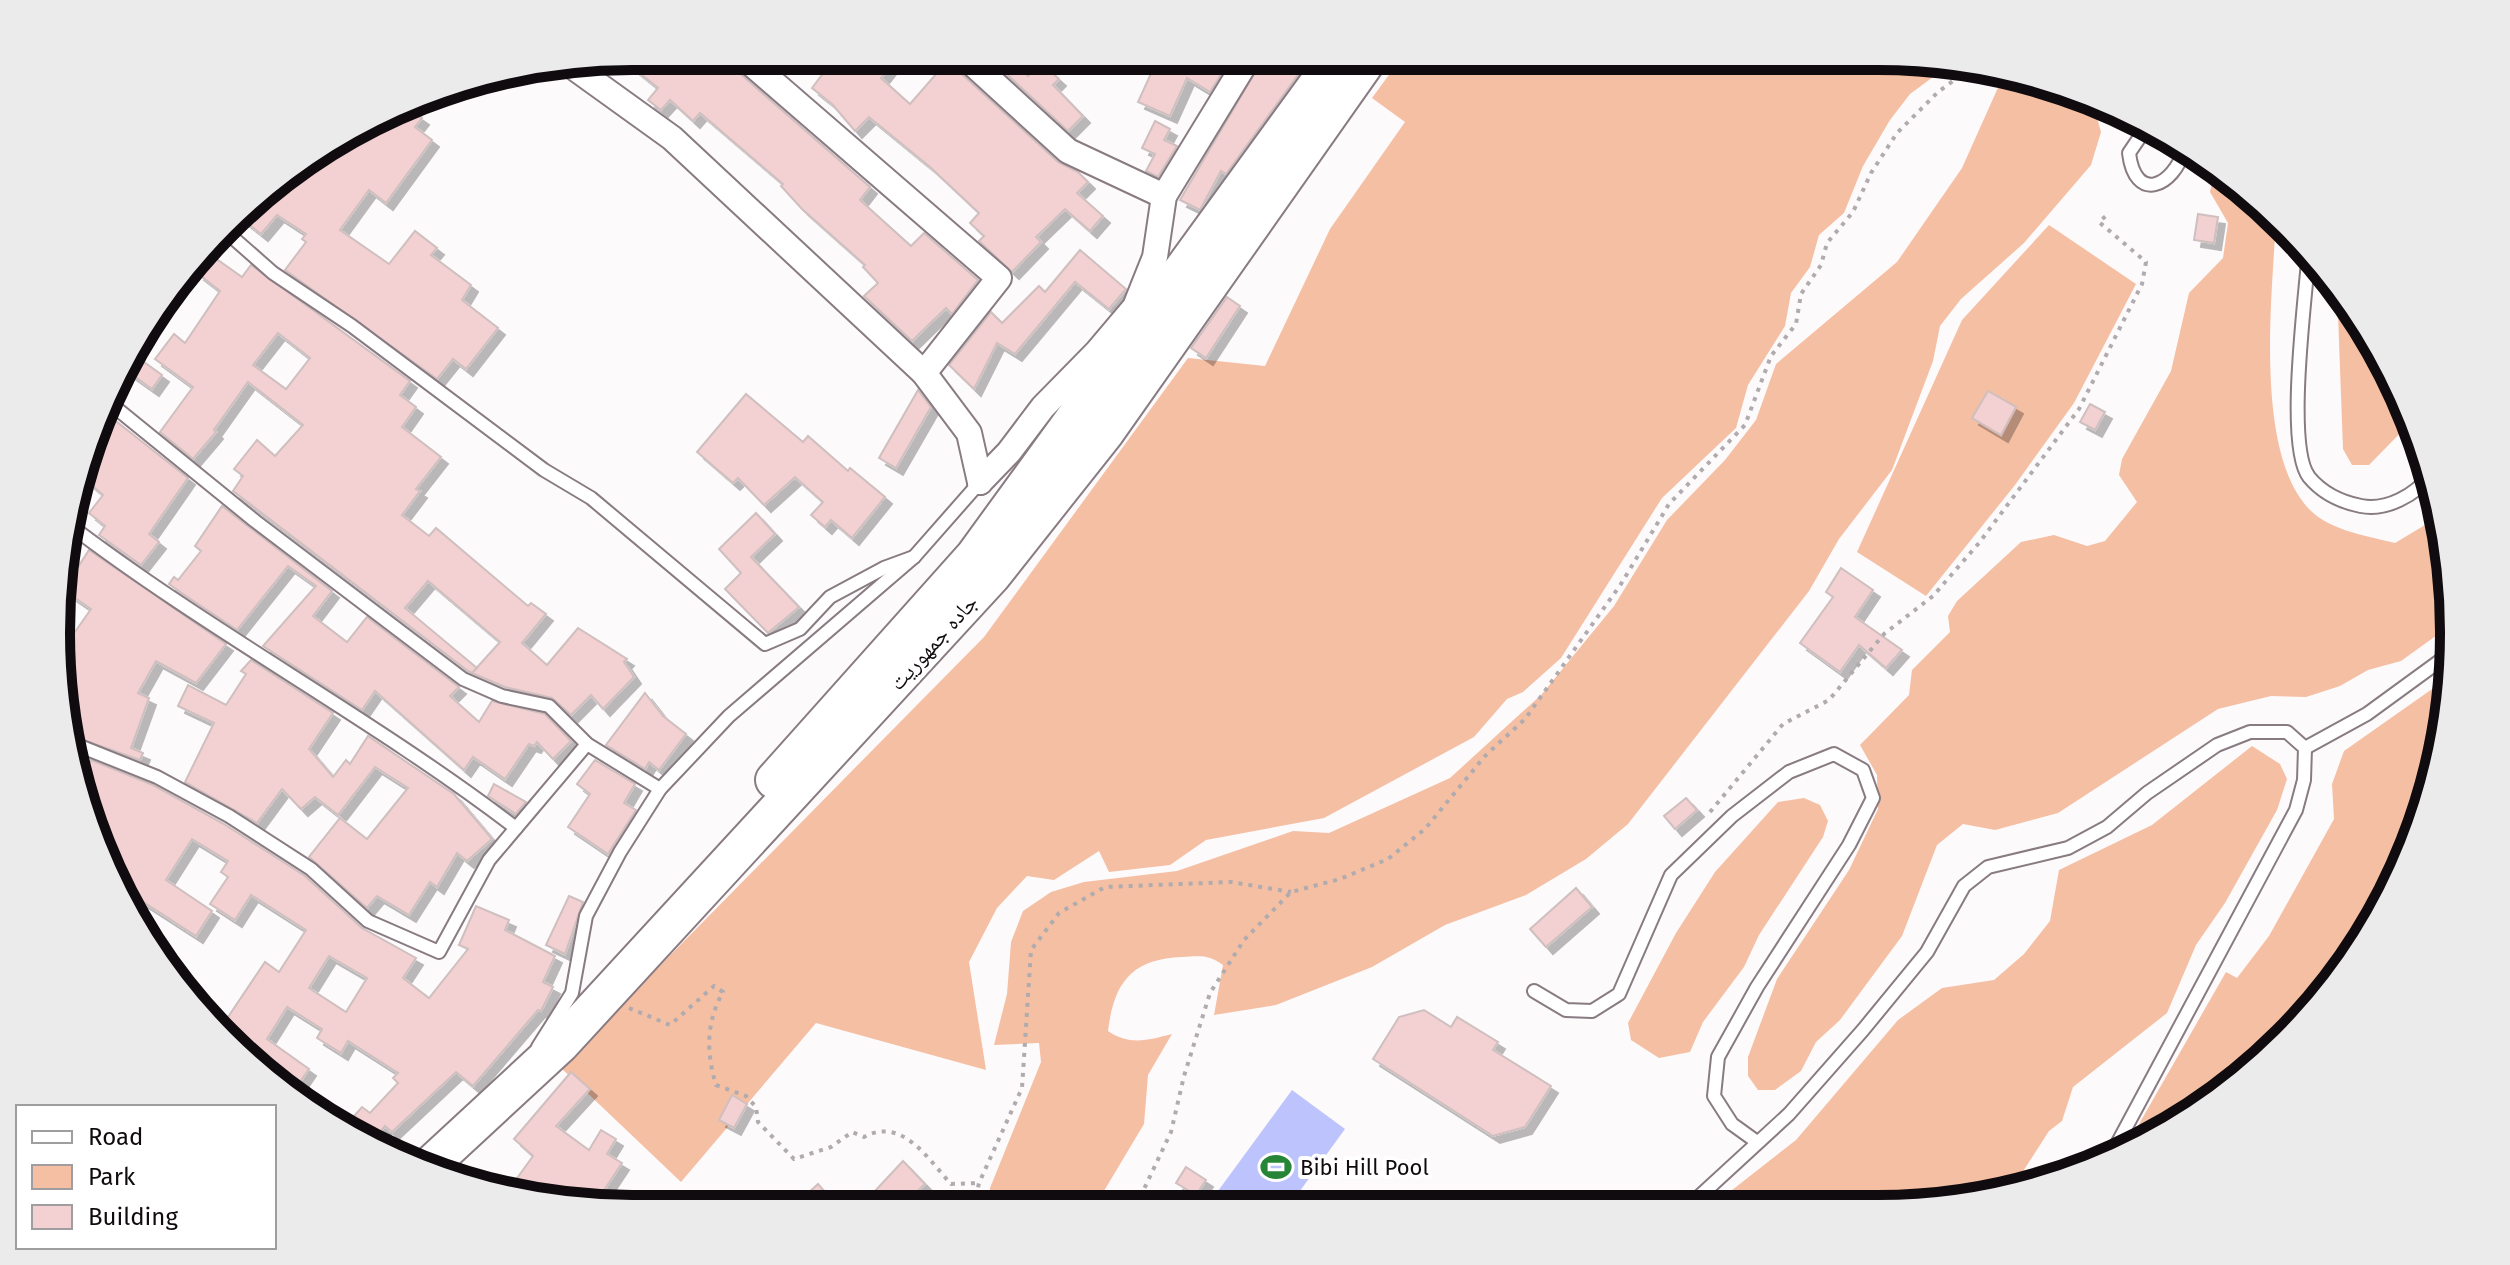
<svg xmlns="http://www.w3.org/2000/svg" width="2510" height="1265" font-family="'Fira Sans','Noto Naskh Arabic',sans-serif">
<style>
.green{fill:#f5bfa3}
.water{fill:#bdc4fd}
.building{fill:#f3d0d1;stroke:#cfbfbf;stroke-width:2;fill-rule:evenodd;filter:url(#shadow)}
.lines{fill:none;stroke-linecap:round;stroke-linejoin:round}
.lane-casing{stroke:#887b82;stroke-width:16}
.street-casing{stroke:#887b82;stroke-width:28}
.secondary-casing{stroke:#887b82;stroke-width:40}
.path{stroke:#afabae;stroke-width:4;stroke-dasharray:4 6;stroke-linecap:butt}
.lane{stroke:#fff;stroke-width:12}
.street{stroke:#fff;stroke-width:24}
.secondary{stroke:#fff;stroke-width:36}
.labels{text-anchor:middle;stroke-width:8;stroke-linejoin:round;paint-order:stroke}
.street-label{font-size:22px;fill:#100b0e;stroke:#fff}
.poi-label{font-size:22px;fill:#100b0e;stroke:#fff;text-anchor:start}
.rim{fill:none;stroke:#100b0e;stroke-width:10}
</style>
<defs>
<filter id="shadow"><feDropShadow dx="7" dy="7" stdDeviation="0" flood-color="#0004"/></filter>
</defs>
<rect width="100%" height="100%" fill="#fdfafc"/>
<g class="green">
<polygon points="1402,57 1915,57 1952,63 1910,94 1890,120 1863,166 1844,213 1819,235 1810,267 1791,293 1785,326 1748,385 1736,428 1662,498 1561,658 1523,692 1507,699 1474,737 1324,818 1206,840 1170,865 1109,872 1099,851 1054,880 1027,876 997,908 969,962 986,1070 816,1023 681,1182 560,1067 984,637 1188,358 1265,366 1330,229 1405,122 1372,98"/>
<path d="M 2005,72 L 2026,76 L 2092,100 L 2101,132 L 2091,165 L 2024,243 L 1961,299 L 1940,326 L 1933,361 L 1892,470 L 1839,539 L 1809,591 L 1628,824 L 1586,859 L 1526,895 L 1445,925 L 1372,967 L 1276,1005 L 1214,1015 L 1223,965 C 1209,954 1199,956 1182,957 C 1131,959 1114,983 1108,1031 C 1130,1046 1148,1040 1172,1034 L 1148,1075 L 1144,1124 L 1095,1206 L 990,1207 L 990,1188 L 1041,1062 L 1039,1043 L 994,1045 L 1007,994 L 1011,942 L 1023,911 L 1051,892 L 1084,882 L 1177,871 L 1293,831 L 1329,833 L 1450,778 L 1542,694 L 1614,606 L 1667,520 L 1725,460 L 1756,420 L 1776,364 L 1897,262 L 1962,168 Z"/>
<path d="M 2215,167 L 2276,220 C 2272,297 2254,453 2310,510 C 2331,531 2368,536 2395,543 L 2440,516 L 2449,557 L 2451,625 L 2401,661 L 2368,670 L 2340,686 L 2306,697 L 2271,696 L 2218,709 L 2058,813 L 1995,830 L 1963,824 L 1937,845 L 1902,936 L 1840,1020 L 1816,1042 L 1801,1071 L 1775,1090 L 1758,1090 L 1748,1076 L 1748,1057 L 1777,979 L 1849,870 L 1878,809 L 1877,775 L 1860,745 L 1909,695 L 1912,670 L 1950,632 L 1948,616 L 1957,601 L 2021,542 L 2054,535 L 2087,546 L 2105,541 L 2137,502 L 2119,475 L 2122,459 L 2171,371 L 2189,293 L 2223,258 L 2228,223 L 2210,192 Z"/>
<polygon points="2049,225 2136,284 2074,403 2015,485 1926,596 1857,552 1962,320"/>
<polygon points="2337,288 2377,344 2412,421 2369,465 2352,465 2343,449"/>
<polygon points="2452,675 2434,781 2395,887 2311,1012 2198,1112 2123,1152 2226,972 2237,978 2269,936 2334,819 2332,784 2344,751"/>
<polygon points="2252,746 2280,764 2287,779 2277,810 2225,903 2196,945 2167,1013 2073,1087 2062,1121 2049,1131 2022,1173 2006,1190 1952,1204 1713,1205 1796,1140 1898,1020 1942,988 1994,980 2024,954 2050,921 2059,870 2152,825"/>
<polygon points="1804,798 1820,805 1828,821 1823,837 1759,935 1744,967 1703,1022 1690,1052 1659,1058 1631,1040 1628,1023 1676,933 1715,872 1778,802"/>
</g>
<polygon class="water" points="1292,1090 1345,1129 1289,1206 1207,1206"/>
<g class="building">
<polygon points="663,56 675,66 683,56 727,56 732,61 737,71 870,187 860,200 911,246 924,233 978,280 952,314 946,308 912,341 864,296 878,283 863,267 865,265 802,209 781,186 783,184 700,113 693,121 670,100 661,110 648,100 658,88 621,58"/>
<polygon points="807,56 880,56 891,65 881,78 910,104 950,58 954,67 1058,162 1078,172 1088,182 1077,193 1103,216 1090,231 1065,209 1036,237 1041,242 1012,272 979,241 984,236 970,223 979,213 930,167 869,117 855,131 832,104 812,88 824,72"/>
<polygon points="987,56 1006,56 1028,76 1040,62 1059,79 1053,85 1083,116 1068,131"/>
<polygon points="1171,56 1232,57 1210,92 1187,78 1170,116 1138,102 1153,69 1161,73"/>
<polygon points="1264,57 1311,57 1226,174 1221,171 1200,210 1180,200"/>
<polygon points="408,108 422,118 415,127 432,140 386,203 369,190 340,230 389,264 415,231 437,248 431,255 471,285 462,300 498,328 466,369 453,359 437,379 285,270 306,242 302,239 306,234 277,215 261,234 238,216 281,175"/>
<polygon points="1155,121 1170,129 1164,140 1177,146 1158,177 1146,171 1155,154 1142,148"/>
<polygon points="2198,214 2218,217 2214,243 2194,240"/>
<polygon points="1080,250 1126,289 1109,309 1075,282 1015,354 997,343 974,389 949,365 991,312 1002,323 1039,286 1045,292"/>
<path d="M 211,255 L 242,277 L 251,265 L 410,381 L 400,395 L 416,407 L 402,427 L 441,457 L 416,489 L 420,491 L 402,515 L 429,536 L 436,528 L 528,606 L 531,603 L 546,614 L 522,643 L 547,665 L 578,628 L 627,659 L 624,662 L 634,677 L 603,709 L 591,695 L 571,715 L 552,698 L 505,687 L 472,673 L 500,642 L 428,581 L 405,608 L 477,668 L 472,673 L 468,671 L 233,491 L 243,476 L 234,469 L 257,440 L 275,456 L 303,425 L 248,382 L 214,430 L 216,432 L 193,459 L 160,432 L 193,387 L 155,359 L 174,334 L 185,343 L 220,291 L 197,273 ZM 278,333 L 310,358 L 286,389 L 253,365 Z"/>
<polygon points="1227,297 1240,306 1206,358 1191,348"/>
<polygon points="130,352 162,375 152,389 124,369"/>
<polygon points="918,390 931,407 896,468 879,458"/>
<polygon points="1988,391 2016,407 2001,435 1972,418"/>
<polygon points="746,394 803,442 808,436 848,471 850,468 885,497 852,538 831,520 825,527 811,515 823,502 795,477 764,505 738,478 733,483 697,452"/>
<polygon points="2090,404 2105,412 2095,430 2080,422"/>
<polygon points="107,414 188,478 149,534 159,542 141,565 99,535 105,526 89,513 103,495 83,478"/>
<polygon points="222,506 332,591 313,616 347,642 367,617 459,687 450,696 479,722 492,701 545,714 571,741 553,759 537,742 534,746 529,744 505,779 473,757 464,770 375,691 362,710 263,646 316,586 288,566 237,630 183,594 169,584 174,577 178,580 201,551 195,546"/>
<polygon points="756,513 775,534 751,557 799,607 768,633 725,589 741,573 719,549"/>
<polygon points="89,550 226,644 196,683 156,661 138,693 149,698 131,748 143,753 140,760 69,735 61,707 63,649 91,609 65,591 65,587"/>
<polygon points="1841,568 1873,590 1855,617 1902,650 1886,668 1859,645 1840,672 1800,643 1833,597 1826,592"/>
<polygon points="251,660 333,713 309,749 333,777 346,760 350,764 368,736 454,794 492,839 467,861 457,853 437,887 430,882 409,915 377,896 367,908 309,857 340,818 367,839 408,788 375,767 338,815 315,797 301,809 282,789 257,823 185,782 214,723 178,706 188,685 226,705 246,674 241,671"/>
<polygon points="645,693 663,716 686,734 659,770 649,762 645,769 606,745"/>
<path d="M 91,760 L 153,785 L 224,824 L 305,876 L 362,928 L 416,958 L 403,978 L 429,998 L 468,949 L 459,945 L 476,906 L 509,920 L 505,930 L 555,956 L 543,982 L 553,987 L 541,1011 L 538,1010 L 473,1086 L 456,1072 L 392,1132 L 385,1126 L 370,1144 L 347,1124 L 362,1107 L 370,1113 L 398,1083 L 393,1078 L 398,1073 L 348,1041 L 341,1053 L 317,1038 L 322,1029 L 287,1007 L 267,1039 L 309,1069 L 300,1082 L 291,1076 L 285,1083 L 225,1040 L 194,997 L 228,1017 L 265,962 L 279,972 L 306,930 L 251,895 L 235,920 L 210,904 L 228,877 L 221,872 L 228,861 L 192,839 L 166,880 L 212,911 L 196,936 L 114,883 L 106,855 L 111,846 L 101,839 L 82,778 ZM 329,956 L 367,978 L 346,1012 L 309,988 Z"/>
<polygon points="595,760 635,784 624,803 636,810 608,854 568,827 590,794 577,784"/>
<polygon points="494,784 526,802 516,814 488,796"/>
<polygon points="1686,798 1697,810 1675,829 1664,816"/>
<polygon points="1576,888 1592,907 1546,947 1530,929"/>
<polygon points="569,896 583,902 565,954 546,945"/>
<polygon points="1424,1010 1451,1027 1457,1017 1498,1042 1493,1050 1551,1086 1525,1127 1493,1136 1373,1059 1399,1017"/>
<polygon points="571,1072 590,1089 556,1126 589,1150 601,1130 616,1139 607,1154 622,1163 593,1207 539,1199 515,1181 533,1156 514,1139"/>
<polygon points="732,1095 747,1104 734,1128 719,1120"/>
<polygon points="903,1161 925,1184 901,1207 860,1207"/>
<polygon points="1186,1167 1206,1180 1196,1195 1176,1183"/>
<polygon points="818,1184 838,1207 793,1207"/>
</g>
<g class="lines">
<g class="lane-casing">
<g id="lane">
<path d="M 2148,125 L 2129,153 C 2135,203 2173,188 2185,148"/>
<polyline points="223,229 273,273 352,326 544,470 591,498 765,644 800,629 830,597 884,568 914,557"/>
<path d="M 2309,250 C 2306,294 2285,446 2309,477 C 2323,494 2341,502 2361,506 C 2386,511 2416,495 2430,475"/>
<polyline points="111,404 255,521 463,679 502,696 549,706 587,744 660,789"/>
<path d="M 67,523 C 211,633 372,718 516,828"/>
<polyline points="72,743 157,777 229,816 311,869 368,921 439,952 489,860 587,744"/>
<polyline points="2305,748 2367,714 2452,652"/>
<polyline points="1534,991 1566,1010 1592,1011 1619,994 1671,875 1732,816 1789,772 1834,754 1863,770 1873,798 1849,845 1757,987 1718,1057 1714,1096 1732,1124 1757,1142"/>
<polyline points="538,1047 572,993 586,916 620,852 660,789 729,716 914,557 980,482"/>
<polyline points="1690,1205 1789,1114 1863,1030 1927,952 1964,886 1988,867 2068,848 2107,827 2147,793 2217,745 2250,732 2287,732 2305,748 2304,780 2296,810 2109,1159"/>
</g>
</g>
<g class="street-casing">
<g id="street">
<polyline points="964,56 1068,151 1164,196"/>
<polyline points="747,60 999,278 924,373"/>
<polyline points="572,66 672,138 924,373 969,433 980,482"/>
<polyline points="980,482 1009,452 1043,407 1097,352 1135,307 1155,257 1164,196 1249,57"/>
</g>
</g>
<g class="secondary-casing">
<g id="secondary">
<polyline points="774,780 974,556 1337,57"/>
<polyline points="427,1168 561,1044 992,576 1106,432 1370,57"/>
</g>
</g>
<g class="path">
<polyline points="1710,812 1783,724 1829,700 1884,634 1933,596 1979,543 2079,409 2142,284 2146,262 2099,222 2107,215"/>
<path d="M 629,1008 L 670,1025 L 714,986 L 723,992 C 706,1022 706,1052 716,1085 L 746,1096 L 756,1107 L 758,1122 L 794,1159 L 831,1147 L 852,1132 L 864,1137 C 902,1116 928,1159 951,1184 L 979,1183"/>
<polyline points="1136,1206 1171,1132 1184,1076 1210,993 1244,940 1291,892 1340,879 1388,859 1425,829 1485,756 1525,719 1621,584 1669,504 1745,425 1771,356 1796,324 1801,294 1821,265 1827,243 1853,212 1871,173 1897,133 1938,92 1972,67"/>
<polyline points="974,1207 979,1183 1022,1088 1031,950 1059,913 1105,887 1231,882 1291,892"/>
</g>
<use href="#lane" class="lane"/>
<use href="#street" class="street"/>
<use href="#secondary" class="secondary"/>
</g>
<defs>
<g id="stadium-bare" transform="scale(2.4)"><path d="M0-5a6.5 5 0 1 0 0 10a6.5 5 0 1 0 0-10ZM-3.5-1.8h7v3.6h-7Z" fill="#278537" stroke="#fff" stroke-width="2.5" paint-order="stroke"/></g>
</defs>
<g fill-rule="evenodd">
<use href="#stadium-bare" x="1276" y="1167"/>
</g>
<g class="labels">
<g class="street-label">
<text transform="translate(933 642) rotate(-48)" y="8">جاده جمهوریت</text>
</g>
<g class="poi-label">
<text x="1300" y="1175">Bibi Hill Pool</text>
</g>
</g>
<path d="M0 0H2510V1265H0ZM632 70H1878A562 562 0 0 1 2440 632V633A562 562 0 0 1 1878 1195H632A562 562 0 0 1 70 633V632A562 562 0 0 1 632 70Z" fill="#ecebec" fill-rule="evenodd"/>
<path class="rim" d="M632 70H1878A562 562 0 0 1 2440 632V633A562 562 0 0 1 1878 1195H632A562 562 0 0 1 70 633V632A562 562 0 0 1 632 70Z"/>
<rect x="16" y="1105" width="260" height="144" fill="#ffffff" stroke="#9f9d9f" stroke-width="2"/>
<rect x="32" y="1131" width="40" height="12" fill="#ffffff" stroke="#9f9d9f" stroke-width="2"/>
<text x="88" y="1145" font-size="24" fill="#100b0e">Road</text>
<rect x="32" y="1165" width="40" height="24" fill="#f5bfa3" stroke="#9f9d9f" stroke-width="2"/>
<text x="88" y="1185" font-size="24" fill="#100b0e">Park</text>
<rect x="32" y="1205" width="40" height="24" fill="#f3d0d1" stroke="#9f9d9f" stroke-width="2"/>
<text x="88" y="1225" font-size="24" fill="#100b0e">Building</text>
</svg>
